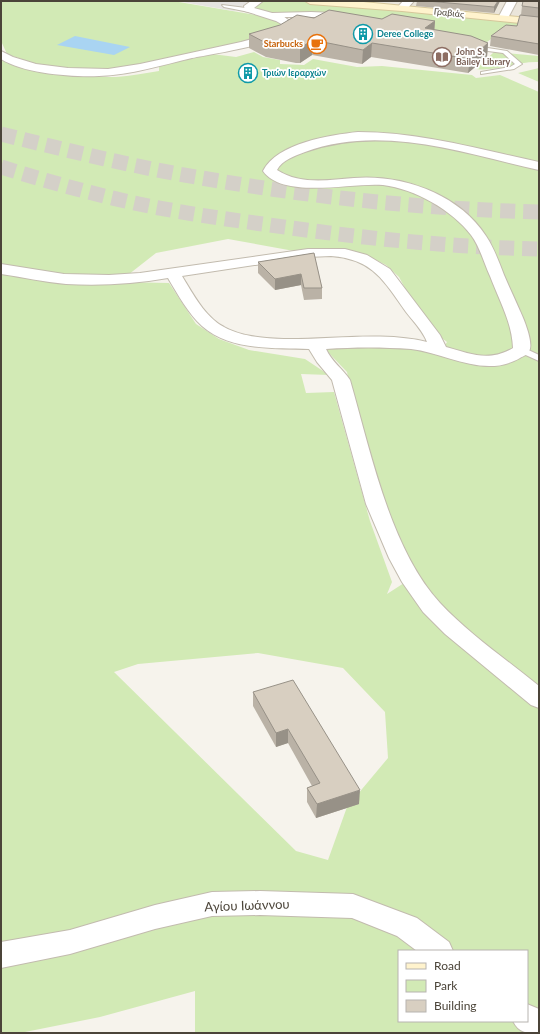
<svg xmlns="http://www.w3.org/2000/svg" width="540" height="1034" font-family="Lato,sans-serif">
<style>
.residential{fill:#eae5da}
.green{fill:#d2eab5;fill-rule:evenodd}
.parking{fill:#e5e3e0}
.water{fill:#a9d4f2}
.lines{fill:none;stroke-linecap:round;stroke-linejoin:round}
.highway-tunnel{stroke:#d4d0c8;stroke-width:15;stroke-dasharray:15 8;stroke-linecap:butt}
.lane-casing{stroke:#c2bbae;stroke-width:2}
.street-casing{stroke:#c2bbae;stroke-width:2}
.secondary-casing{stroke:#d6c79b;stroke-width:2}
.lane{fill:#fff;fill-rule:evenodd}
.street{fill:#fff;fill-rule:evenodd}
.secondary{fill:#fff3cd;fill-rule:evenodd}
.wall{fill:#bab2a6}
.shaded-wall{fill:#979187}
.building{fill:#d8cfc1;stroke:#979187}
.labels{text-anchor:middle;stroke-width:3.5;stroke-linejoin:round;paint-order:stroke}
.far-street-label{font-size:9px;fill:#4b4439;stroke:#fff}
.far-culture-label{font-size:9px;font-weight:bold;fill:#0d838f;stroke:#fff;text-anchor:start}
.far-food-label{font-size:9px;font-weight:bold;fill:#c56008;stroke:#fff;text-anchor:end}
.far-education-label{font-size:9px;font-weight:bold;fill:#785e54;stroke:#fff;text-anchor:start}
.near-street-label{font-size:13px;fill:#4b4439;stroke:#fff}
</style>
<rect width="100%" height="100%" fill="#f6f3ec"/>
<polygon class="residential" points="337,1 539,1 539,20"/>
<g class="green">
<polygon points="1,1 173,1 262,16 283,23 257,39 122,68 86,70 42,66 7,54 1,41"/>
<path d="M 263,1 C 355,1 447,14 539,23 L 539,31 L 509,26 L 480,47 L 326,12 L 271,13 L 254,10 L 253,8 Z"/>
<path d="M 254,52 L 263,57 L 280,60 L 280,64 L 304,65 L 313,59 L 357,67 L 382,66 L 472,75 L 476,78 L 500,75 L 539,92 L 539,162 L 416,136 L 385,134 L 539,167 L 539,1033 L 195,1033 L 195,991 L 100,1017 L 20,1033 L 1,1033 L 1,59 C 18,74 93,77 116,77 C 130,76 145,73 159,71 L 159,66 L 212,54 L 236,57 ZM 228,239 L 294,251 L 340,248 L 370,257 L 386,265 L 399,277 L 405,288 L 407,305 L 427,327 L 447,342 L 440,353 L 394,341 L 331,343 L 325,349 L 347,372 L 357,424 L 386,516 L 418,574 L 387,594 L 392,582 L 370,521 L 334,392 L 306,393 L 301,374 L 329,375 L 305,359 L 249,350 L 219,339 L 196,324 L 169,283 L 119,282 L 156,253 ZM 258,653 L 343,668 L 385,712 L 388,758 L 347,807 L 328,860 L 296,851 L 114,672 L 138,664 ZM 399,951 L 527,951 L 527,1021 L 399,1021 Z"/>
<path d="M 494,52 L 539,56 L 539,62 C 517,61 497,72 476,69 Z"/>
<polygon points="539,68 539,82 518,73"/>
</g>
<polygon class="parking" points="177,1 251,1 234,11"/>
<polygon class="water" points="75,36 130,47 114,55 57,45"/>
<g class="lines">
<g class="highway-tunnel">
<path d="M 1,134 C 66,150 130,166 196,177 C 310,197 424,209 539,212"/>
<path d="M 1,167 C 46,181 92,194 139,204 C 182,213 226,219 270,225 C 360,238 449,247 539,249"/>
</g>
<g class="lane-casing">
<g id="lane">
<polygon points="222,5 254,9 257,11 254,13 224,7"/>
<polygon points="311,12 334,13 337,15 334,17 272,17 269,15 272,13"/>
<polygon points="475,46 507,51 522,64 514,69 481,74 481,72 510,67 515,64 503,53 473,49 472,48"/>
<polygon points="522,347 539,355 539,361 519,352 518,350 519,348"/>
</g>
</g>
<g class="street-casing">
<g id="street">
<path d="M 251,1 L 263,1 L 254,8 L 283,16 L 295,25 L 294,29 C 283,43 212,54 192,58 C 162,65 131,75 99,76 C 71,77 25,74 1,59 L 1,51 L 13,57 L 36,64 L 68,68 L 108,69 L 140,64 L 241,42 L 263,36 L 284,27 L 285,26 L 276,21 L 245,11 L 244,6 Z"/>
<polygon points="403,1 414,1 406,10 398,10 397,8"/>
<polygon points="507,1 517,1 507,20 499,20 498,18"/>
<path d="M 358,132 C 420,132 479,149 539,162 L 539,170 C 463,153 381,124 305,152 C 295,156 282,160 277,170 C 300,185 328,180 354,178 C 402,174 459,194 486,236 C 494,248 499,262 504,275 C 509,287 515,299 520,311 C 524,319 534,344 529,351 C 528,355 523,356 520,358 C 484,379 447,353 411,349 C 383,347 354,347 326,349 C 331,361 343,369 350,380 C 370,449 390,549 440,603 C 469,634 506,659 539,686 L 539,708 L 531,705 L 445,634 L 423,612 L 402,582 L 389,558 L 366,504 L 332,380 L 317,362 L 309,349 C 275,348 230,351 202,326 C 188,313 178,295 168,278 C 134,284 100,286 66,284 C 44,282 22,277 1,274 L 1,264 L 64,274 L 109,275 L 140,273 L 308,249 L 345,249 L 367,255 L 390,269 L 440,335 L 446,347 C 471,354 489,362 513,348 C 512,322 499,300 490,276 C 484,263 480,247 471,235 C 452,210 415,189 383,185 C 353,182 283,200 263,171 C 277,143 330,135 358,132 ZM 331,256 C 373,259 384,281 406,312 C 413,321 423,331 427,342 C 384,331 329,340 284,339 C 264,338 242,337 224,327 C 205,317 193,294 182,276 L 308,257 Z"/>
<polygon points="260,891 353,894 417,918 449,942 453,951 417,951 397,936 352,918 260,915 212,916 155,929 70,954 1,968 1,942 70,930 155,905 212,892"/>
<path d="M 527,1004 L 539,1009 L 539,1033 C 526,1033 519,1033 513,1021 L 527,1021 Z"/>
</g>
</g>
<g class="secondary-casing">
<polygon id="secondary" points="305,1 353,1 539,19 539,25 402,11 310,4"/>
</g>
<use href="#lane" class="lane"/>
<use href="#street" class="street"/>
<use href="#secondary" class="secondary"/>
</g>
<g class="wall">
<polygon points="417,1 500,1 494,13 416,6"/>
<polygon points="539,1 539,55 490,46 491,36 517,26 521,15 522,6"/>
<polygon points="314,18 382,19 435,21 434,30 488,43 487,57 468,73 371,57 362,64 312,55 300,63 296,63 266,57 249,48 249,34"/>
<polygon points="314,253 322,288 322,299 304,300 301,285 275,290 258,273 258,262"/>
<polygon points="253,692 359,804 316,818 307,802 307,788 312,786 288,743 276,747 253,706"/>
</g>
<g class="shaded-wall">
<polygon points="498,1 500,1 494,13 494,7"/>
<polygon points="435,21 434,35 425,28"/>
<polygon points="313,40 312,55 300,63 300,48"/>
<polygon points="372,43 371,57 362,64 363,50"/>
<polygon points="488,43 487,57 468,73 470,59"/>
<polygon points="301,274 301,285 275,290 275,279"/>
<polygon points="288,729 288,743 276,747 276,733"/>
<polygon points="360,790 359,804 316,818 317,804"/>
</g>
<g class="building">
<polygon points="427,1 498,1 494,7"/>
<polygon points="523,1 539,1 539,8 522,6"/>
<polygon points="329,10 382,19 392,14 435,21 425,28 471,36 488,43 470,59 372,43 363,50 313,40 300,48 296,48 266,43 249,34 280,25 297,15 314,18"/>
<polygon points="520,15 539,17 539,44 491,36 506,25 517,26"/>
<polygon points="314,253 322,288 304,288 301,274 275,279 258,262"/>
<polygon points="293,680 360,790 317,804 307,788 320,783 288,729 276,733 253,692"/>
</g>
<defs>
<g id="building-ring" transform="scale(1)"><circle r="9.5" fill="#fff" stroke="#0f9aa8" stroke-width="1.5"/><path d="M-4-6H4V6H1V3H-1V6H-4ZM-2.5-4.3h1.7v1.8h-1.7ZM.8-4.3h1.7v1.8H.8ZM-2.5-1h1.7V.8h-1.7ZM.8-1h1.7V.8H.8Z" fill="#0f9aa8"/></g>
<g id="cafe-ring" transform="scale(1)"><circle r="9.5" fill="#fff" stroke="#e8710a" stroke-width="1.5"/><path d="M-5.5-4.5H6V0H3Q3 3.5 0 3.5H-2.5Q-5.5 3.5-5.5 0ZM3-3.2v2h1.7v-2ZM-6 4.5H4V6H-6Z" fill="#e8710a"/></g>
<g id="library-ring" transform="scale(1)"><circle r="9.5" fill="#fff" stroke="#8d6e63" stroke-width="1.5"/><path d="M-6-4Q-3-5.5-.7-3.5V5Q-3 3-6 4ZM6-4Q3-5.5 .7-3.5V5Q3 3 6 4Z" fill="#8d6e63"/></g>
</defs>
<g fill-rule="evenodd">
<use href="#building-ring" x="363" y="34"/>
<use href="#cafe-ring" x="317" y="44"/>
<use href="#library-ring" x="442" y="57"/>
<use href="#building-ring" x="248" y="73"/>
</g>
<g class="labels">
<g class="far-street-label">
<text transform="translate(449 13) rotate(6)" y="3">Γραβιάς</text>
</g>
<g class="far-culture-label">
<text x="377" y="37">Deree College</text>
<text x="262" y="76">Τριών Ιεραρχών</text>
</g>
<g class="far-food-label">
<text x="303" y="47">Starbucks</text>
</g>
<g class="far-education-label">
<text x="456" y="55">John S.<tspan x="456" dy="10">Bailey Library</tspan></text>
</g>
<g class="near-street-label">
<text transform="translate(247 905) rotate(-2)" y="5">Αγίου Ιωάννου</text>
</g>
</g>
<rect width="540" height="1034" fill="none" stroke="#4b4439" stroke-width="4"/>
<rect x="398" y="950" width="130" height="72" fill="#ffffff" stroke="#b7b4b0"/>
<rect x="406" y="963" width="20" height="6" fill="#fff3cd" stroke="#b7b4b0"/>
<text x="434" y="970" font-size="12" fill="#4b4439">Road</text>
<rect x="406" y="980" width="20" height="12" fill="#d2eab5" stroke="#b7b4b0"/>
<text x="434" y="990" font-size="12" fill="#4b4439">Park</text>
<rect x="406" y="1000" width="20" height="12" fill="#d8cfc1" stroke="#b7b4b0"/>
<text x="434" y="1010" font-size="12" fill="#4b4439">Building</text>
</svg>
